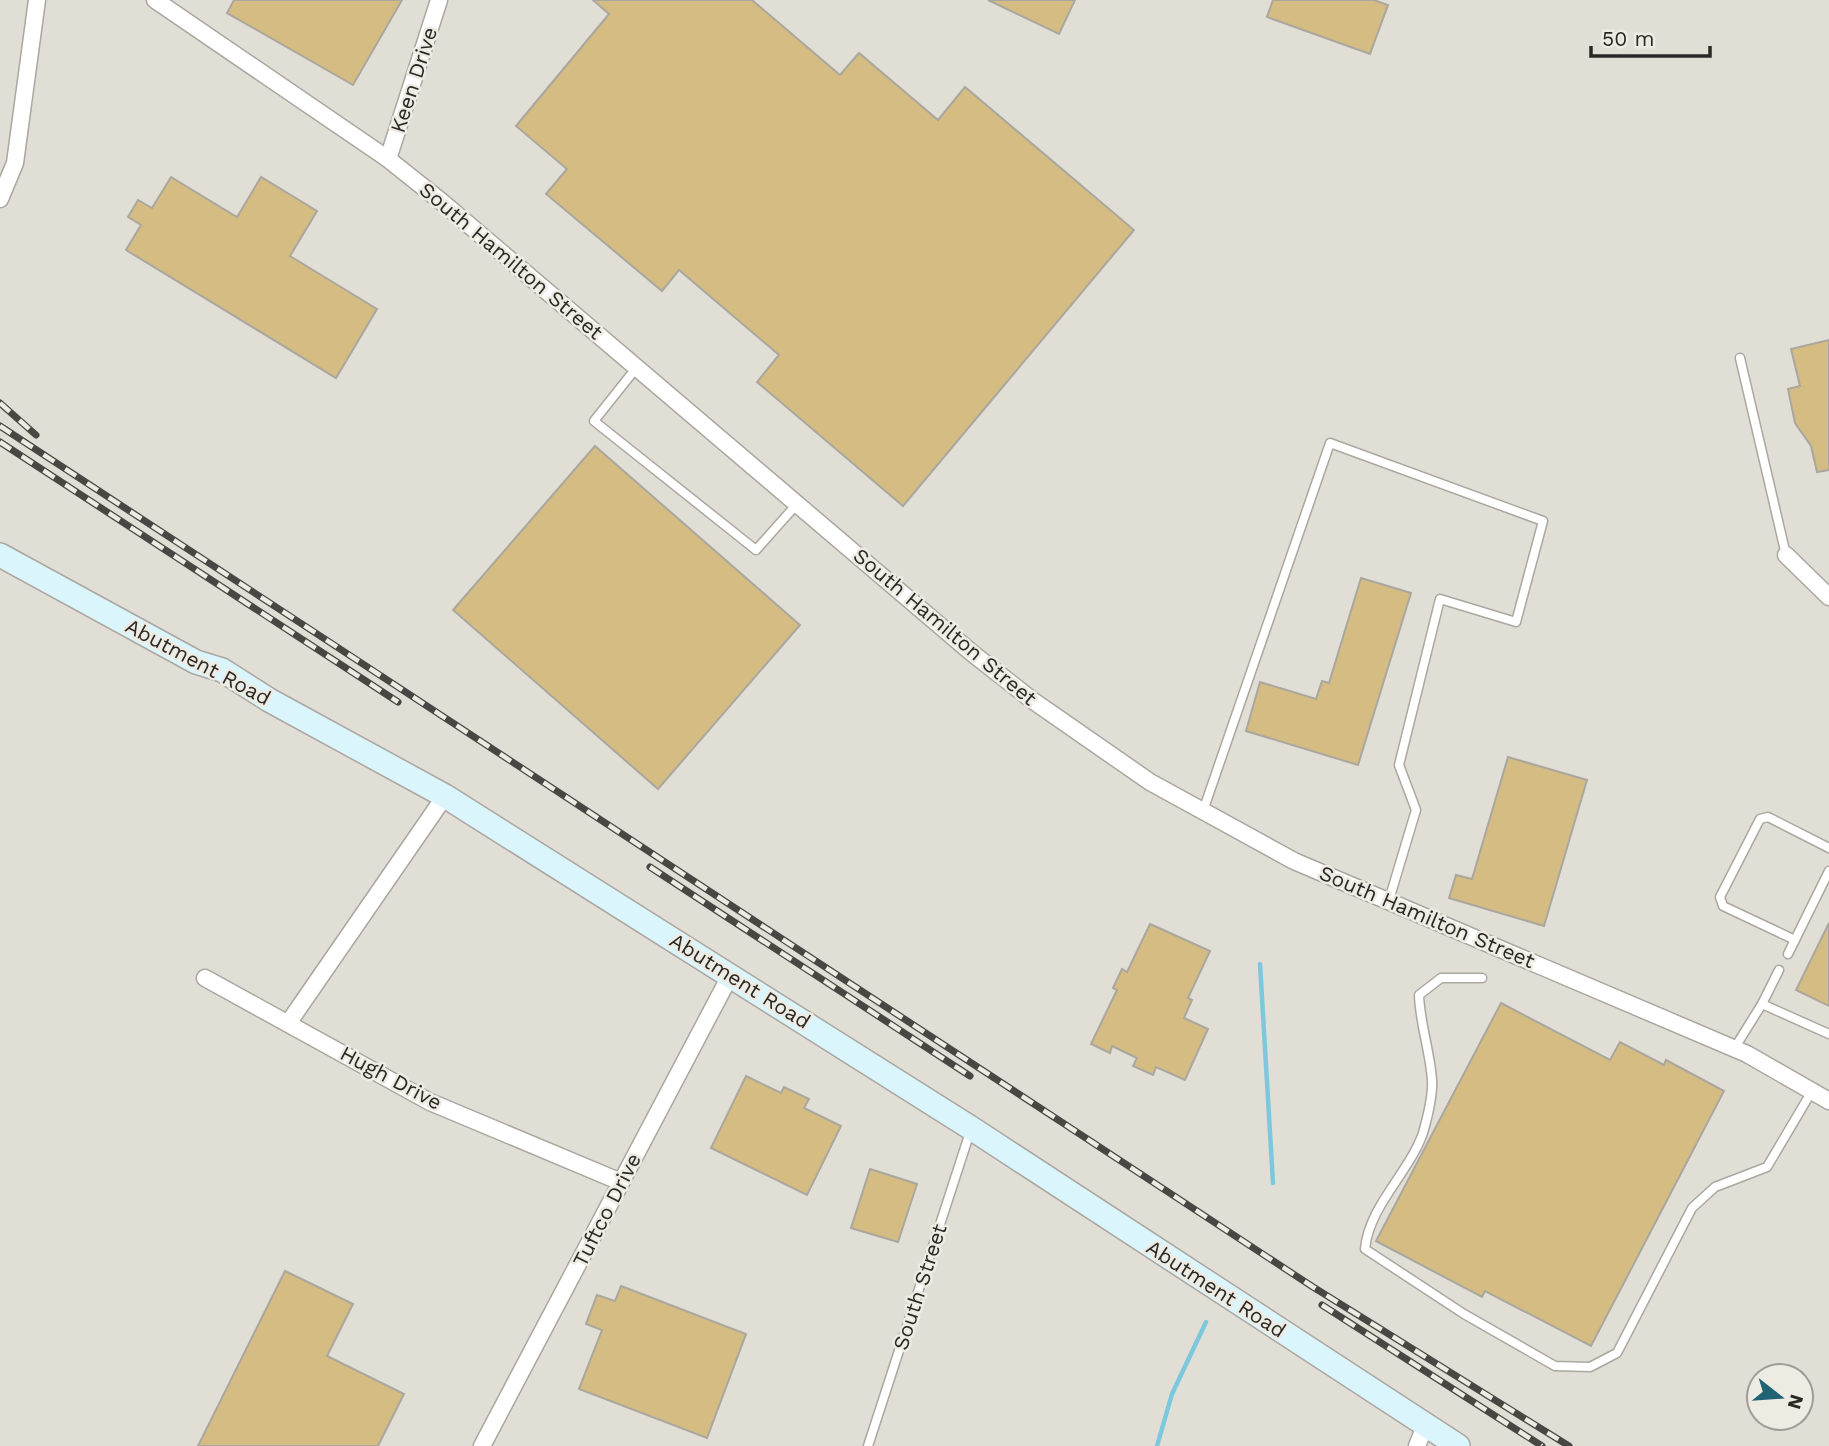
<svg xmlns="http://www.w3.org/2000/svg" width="1829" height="1446" font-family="'Work Sans',sans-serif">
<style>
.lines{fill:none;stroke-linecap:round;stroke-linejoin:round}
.stream{stroke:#7ec8de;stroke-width:4.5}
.building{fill:#d4bc82;stroke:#aaa79f;stroke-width:2}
.service-casing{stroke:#aba7a0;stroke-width:11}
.minor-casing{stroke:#aba7a0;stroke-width:19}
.secondary-casing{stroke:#aba7a0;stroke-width:26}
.service{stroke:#fff;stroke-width:8}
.minor{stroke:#fff;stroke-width:16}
.secondary{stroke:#dbf5fd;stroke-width:23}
.rail-casing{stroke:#484743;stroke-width:7}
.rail{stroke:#eeebe3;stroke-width:4.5;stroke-dasharray:13;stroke-linecap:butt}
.labels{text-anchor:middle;stroke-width:5;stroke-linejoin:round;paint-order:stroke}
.street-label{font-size:21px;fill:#292825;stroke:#eeebe3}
</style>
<rect width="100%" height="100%" fill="#e1ded6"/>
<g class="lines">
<g class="stream">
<polyline points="1260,964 1273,1183"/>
<polyline points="1157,1446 1172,1394 1206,1322"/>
</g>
</g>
<g class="building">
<polygon points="234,0 402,0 353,85 227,13"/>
<polygon points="593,0 752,0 840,75 859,53 938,120 965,87 1134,230 903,506 757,382 779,355 679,270 662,291 546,194 567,169 516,126 609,14"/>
<polygon points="988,0 1075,0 1059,34"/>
<polygon points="1273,0 1374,0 1388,5 1370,54 1267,17"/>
<polygon points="171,177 237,217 261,177 317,211 290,256 377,309 336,378 126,250 141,225 128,217 138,200 152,208"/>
<polygon points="1829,340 1829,470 1817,472 1811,446 1795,423 1788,389 1800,386 1791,349"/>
<polygon points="595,446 800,625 658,789 453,610"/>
<polygon points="1361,578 1411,593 1358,765 1246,731 1260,682 1316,699 1322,681 1329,683"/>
<polygon points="1508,757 1587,780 1544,926 1449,898 1456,875 1472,879"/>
<polygon points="1829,923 1829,1006 1796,990"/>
<polygon points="1150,924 1210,951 1188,998 1192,1000 1184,1018 1208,1029 1185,1080 1156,1067 1153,1075 1133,1066 1137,1058 1112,1046 1110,1053 1091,1044 1117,990 1113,988 1122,969 1127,972"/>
<polygon points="1501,1003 1610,1060 1620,1042 1664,1065 1666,1060 1724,1091 1591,1346 1485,1291 1482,1297 1376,1241"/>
<polygon points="746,1076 781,1093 784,1087 809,1099 804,1108 841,1126 807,1195 711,1148"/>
<polygon points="870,1169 917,1184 898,1242 851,1228"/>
<polygon points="285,1271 353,1304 327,1356 404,1394 378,1446 198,1446"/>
<polygon points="621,1286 746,1334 707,1438 579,1389 602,1330 586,1324 597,1295 615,1301"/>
</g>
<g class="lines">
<g class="service-casing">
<g id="service">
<polyline points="1740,358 1786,555"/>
<polyline points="637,367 594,421 756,550 797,504"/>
<polyline points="1203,811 1330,443 1543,521 1516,622 1440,599 1399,765 1416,810 1389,900"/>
<polyline points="1795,940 1723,906 1720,897 1760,819 1768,817 1829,848"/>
<polyline points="1788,954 1829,871"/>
<polyline points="1779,970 1762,1004 1829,1034"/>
<path d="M 1482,978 L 1441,978 L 1419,995 C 1420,1024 1430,1051 1432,1080 C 1433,1095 1427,1119 1423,1133 C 1409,1173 1369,1206 1365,1249 L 1464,1314 L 1555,1366 L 1590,1367 L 1617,1353 L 1692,1208 L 1715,1187 L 1767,1167 L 1812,1091"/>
<polyline points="1734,1049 1762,1004"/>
<polyline points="868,1446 971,1129"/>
</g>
</g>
<g class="minor-casing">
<g id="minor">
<polyline points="155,0 388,159 442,202 972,653 1032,700 1150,782 1294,861 1747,1054 1829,1101"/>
<polyline points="388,159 439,0"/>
<polyline points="0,199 15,163 37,0"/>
<polyline points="1786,555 1829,597"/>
<polyline points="205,978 430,1102 621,1182"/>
<polyline points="289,1022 445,796"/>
<polyline points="482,1446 731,974"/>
<polyline points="1417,1446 1425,1426"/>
</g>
</g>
<g class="secondary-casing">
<polyline id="secondary" points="0,555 196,662 222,670 269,700 445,796 971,1128 1458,1446"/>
</g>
<use href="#service" class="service"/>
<use href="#minor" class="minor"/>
<use href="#secondary" class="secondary"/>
<g class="rail-casing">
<g id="rail">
<polyline points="0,403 36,435"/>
<polyline points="0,426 1313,1287 1569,1446"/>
<polyline points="0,442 398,702"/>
<polyline points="650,867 970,1076"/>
<polyline points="1322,1305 1542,1446"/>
</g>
</g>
<use href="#rail" class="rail"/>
</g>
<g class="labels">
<g class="street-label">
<text transform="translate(414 80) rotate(-72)" y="7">Keen Drive</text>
<text transform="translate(511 261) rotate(40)" y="7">South Hamilton Street</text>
<text transform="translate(945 627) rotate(40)" y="7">South Hamilton Street</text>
<text transform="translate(198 662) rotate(28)" y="7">Abutment Road</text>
<text transform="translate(1427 917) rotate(23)" y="7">South Hamilton Street</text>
<text transform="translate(740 981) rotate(32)" y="7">Abutment Road</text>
<text transform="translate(391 1078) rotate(28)" y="7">Hugh Drive</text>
<text transform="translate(607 1210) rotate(-63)" y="7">Tuftco Drive</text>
<text transform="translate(920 1287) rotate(-72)" y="7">South Street</text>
<text transform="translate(1216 1289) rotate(33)" y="7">Abutment Road</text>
</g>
</g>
<g transform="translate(1780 1397) rotate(107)"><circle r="33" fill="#eeebe3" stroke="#9f9d97" stroke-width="2"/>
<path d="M0-5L12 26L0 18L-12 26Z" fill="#1f6375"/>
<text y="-10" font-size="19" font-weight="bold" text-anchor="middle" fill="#292825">N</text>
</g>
<path d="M1591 46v10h119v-10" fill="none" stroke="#292825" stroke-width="3.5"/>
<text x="1602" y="46" font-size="21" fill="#292825" stroke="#eeebe3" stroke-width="5" paint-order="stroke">50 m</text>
</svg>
